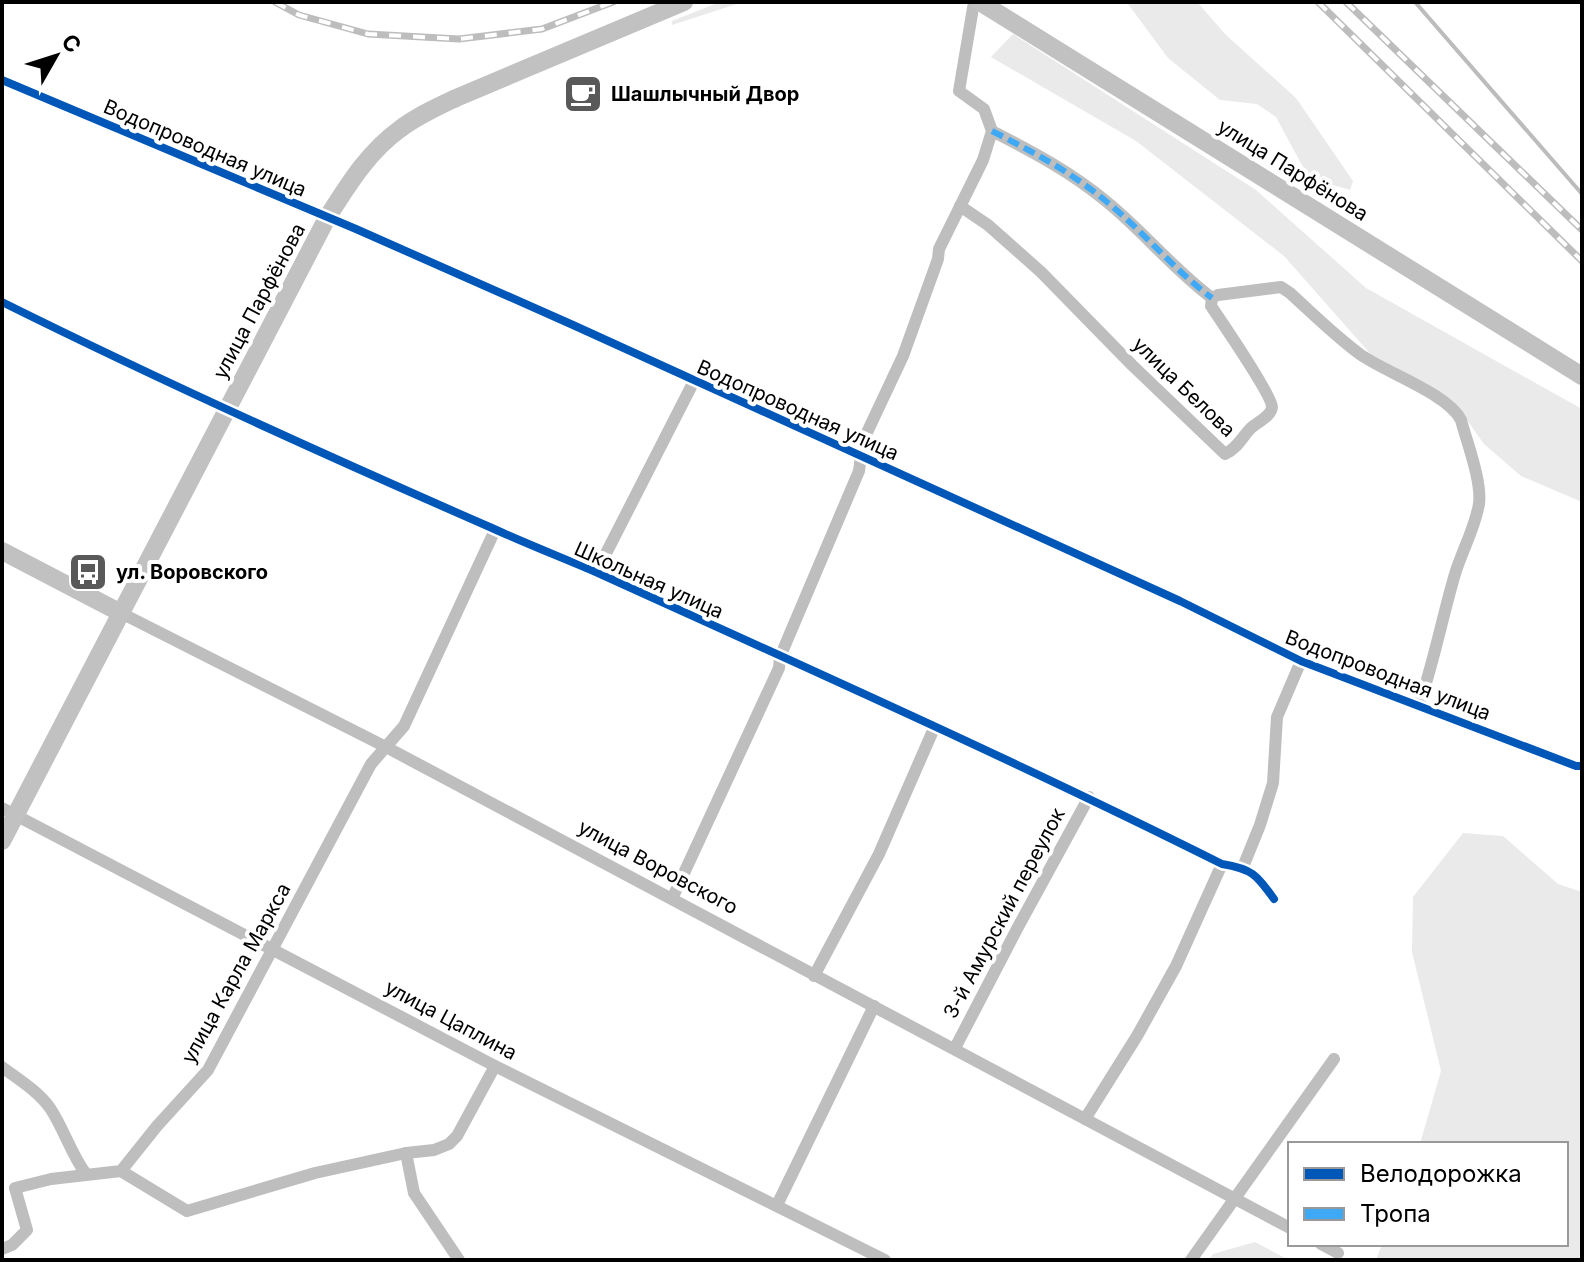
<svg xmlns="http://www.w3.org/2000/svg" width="1584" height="1262" font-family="Inter,sans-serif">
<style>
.green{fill:#eaeaea}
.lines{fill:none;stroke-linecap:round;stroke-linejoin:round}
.stream{stroke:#bcbcbc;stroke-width:4}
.street{stroke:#bebebe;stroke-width:12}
.secondary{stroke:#c1c1c1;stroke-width:18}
.rail-casing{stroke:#bdbdbd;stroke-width:7}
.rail{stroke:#fff;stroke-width:4;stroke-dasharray:12;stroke-linecap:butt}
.quiet{stroke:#3fa9f5;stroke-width:6;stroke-dasharray:12 6;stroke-linecap:butt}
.cycleway-casing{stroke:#fff;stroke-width:13}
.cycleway{stroke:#0057b8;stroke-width:8}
.labels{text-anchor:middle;stroke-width:8;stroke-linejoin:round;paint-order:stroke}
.poi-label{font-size:20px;font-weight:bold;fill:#000;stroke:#fff;text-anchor:start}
.street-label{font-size:20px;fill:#000;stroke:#fff}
</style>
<rect width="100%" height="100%" fill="#fff"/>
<g class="green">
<polygon points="720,2 743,2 672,25 672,21"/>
<polygon points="1123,2 1197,2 1226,35 1296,98 1353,181 1350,190 1309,178 1276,117 1257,104 1220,100 1168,58 1128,4"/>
<polygon points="1013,34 1256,190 1366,288 1582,409 1582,502 1521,476 1484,444 1457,406 1374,358 1284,256 1136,141 991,57"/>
<polygon points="1463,833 1503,836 1558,884 1582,892 1582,1260 1376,1260 1382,1244 1566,1244 1566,1144 1420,1144 1441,1071 1412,952 1413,897"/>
<polygon points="1255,1242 1289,1260 1209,1260 1213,1254"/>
</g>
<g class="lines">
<polyline class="stream" points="1415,2 1582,194"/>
<g class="street">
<polyline points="2,80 356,229 573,325 1180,601 1301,661 1576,766 1582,766"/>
<path d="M 992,131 C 1033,152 1071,172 1107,202 C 1144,232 1174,270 1212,298"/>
<path d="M 960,206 L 988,225 L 1041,272 L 1132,365 L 1225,454 C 1237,449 1242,437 1251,428 C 1257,422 1271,417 1272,407 C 1272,395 1221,321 1211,306 L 1212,298 L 1218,295 L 1281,287 L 1290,293 C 1313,314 1336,337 1361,355 C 1387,373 1448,394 1461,420 C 1467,443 1482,481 1479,504 C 1475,528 1462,551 1455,574 C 1442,618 1434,662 1419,705"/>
<path d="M 2,302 C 163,382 327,456 492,528 C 527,544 563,558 598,573 C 807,668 1016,761 1222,864 C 1252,869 1256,874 1274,899"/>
<polyline points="596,573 694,381"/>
<polyline points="121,613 386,747 1290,1228"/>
<polyline points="2,808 495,1066 885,1260"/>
<polyline points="1243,867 1260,825 1273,783 1277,717 1301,661"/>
<polyline points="672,899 779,668 780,657 859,471 863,441 903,356 938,259 939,249 983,160 992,131 984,109 959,91 974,2"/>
<polyline points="814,976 879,854 935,726"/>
<polyline points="955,1048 1018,927 1089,797"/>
<path d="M 2,1067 C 18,1079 38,1091 50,1108 C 64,1129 71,1154 86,1174"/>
<polyline points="1085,1119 1137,1036 1176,966 1222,864"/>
<polyline points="406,1153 414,1193 459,1260"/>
<polyline points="121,1171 187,1211 315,1173 406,1153 434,1150 449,1144 457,1136 495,1066"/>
<polyline points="777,1205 874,1006"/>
<polyline points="1321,1244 1338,1253"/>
<polyline points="2,1249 12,1245 27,1230 15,1188 51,1179 121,1171 157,1126 208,1070 371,764 404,726 495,530"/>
<polyline points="1191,1260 1334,1059"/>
</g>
<g class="secondary">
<polyline points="980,2 1582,376"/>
<polyline points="2,551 121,613"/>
<path d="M 2,841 L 327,218 C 348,185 368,152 400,129 C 417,116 437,107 456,98 L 684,2"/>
</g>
<g class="rail-casing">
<g id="rail">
<polyline points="275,2 299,15 368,34 459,39 542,29 613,2"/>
<polyline points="1318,2 1582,261"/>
<polyline points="1346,2 1582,230"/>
</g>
</g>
<use href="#rail" class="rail"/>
<path class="quiet" d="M 992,131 C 1033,152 1071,172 1107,202 C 1144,232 1174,270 1212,298"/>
<g class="cycleway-casing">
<g id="cycleway">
<polyline points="2,80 356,229 573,325 1180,601 1301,661 1576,766 1582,766"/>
<path d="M 2,302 C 163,382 327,456 492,528 C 527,544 563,558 598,573 C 807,668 1016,761 1222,864 C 1252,869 1256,874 1274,899"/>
</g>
</g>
<use href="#cycleway" class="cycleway"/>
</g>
<defs>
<g id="cafe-square" transform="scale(2)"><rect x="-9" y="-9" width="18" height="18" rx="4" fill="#595959" stroke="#fff"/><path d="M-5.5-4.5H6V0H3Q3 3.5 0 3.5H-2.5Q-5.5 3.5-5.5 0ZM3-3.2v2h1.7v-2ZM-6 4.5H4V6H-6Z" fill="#fff"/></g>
<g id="bus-square" transform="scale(2)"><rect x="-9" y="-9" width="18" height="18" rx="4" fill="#595959" stroke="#fff"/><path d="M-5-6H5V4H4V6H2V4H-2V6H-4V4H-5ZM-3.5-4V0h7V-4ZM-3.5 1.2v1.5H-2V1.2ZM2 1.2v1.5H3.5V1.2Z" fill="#fff"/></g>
</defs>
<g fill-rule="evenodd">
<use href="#cafe-square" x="583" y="94"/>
<use href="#bus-square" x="88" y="572"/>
</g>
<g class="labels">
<g class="poi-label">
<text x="611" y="101">Шашлычный Двор</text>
<text x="116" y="579">ул. Воровского</text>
</g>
<g class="street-label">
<text transform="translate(205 148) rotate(23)" y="7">Водопроводная улица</text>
<text transform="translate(1293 170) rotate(32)" y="7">улица Парфёнова</text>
<text transform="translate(259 301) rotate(-62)" y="7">улица Парфёнова</text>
<text transform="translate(1184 387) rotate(44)" y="7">улица Белова</text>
<text transform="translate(798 410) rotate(24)" y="7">Водопроводная улица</text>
<text transform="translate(649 580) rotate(24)" y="7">Школьная улица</text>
<text transform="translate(1388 675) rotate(21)" y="7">Водопроводная улица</text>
<text transform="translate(658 867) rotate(28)" y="7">улица Воровского</text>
<text transform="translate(1004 913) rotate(-62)" y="7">3-й Амурский переулок</text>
<text transform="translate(236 973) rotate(-61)" y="7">улица Карла Маркса</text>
<text transform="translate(451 1020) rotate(28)" y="7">улица Цаплина</text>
</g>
</g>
<rect width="1584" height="1262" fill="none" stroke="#000000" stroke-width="8"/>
<rect x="1288" y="1142" width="280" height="104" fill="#ffffff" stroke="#999999" stroke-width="2"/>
<rect x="1304" y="1168" width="40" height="12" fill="#0057b8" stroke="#999999" stroke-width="2"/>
<text x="1360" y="1182" font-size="24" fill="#000000">Велодорожка</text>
<rect x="1304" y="1208" width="40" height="12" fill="#3fa9f5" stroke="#999999" stroke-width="2"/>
<text x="1360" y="1222" font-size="24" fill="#000000">Тропа</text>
<g transform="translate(56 56) rotate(51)" stroke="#ffffff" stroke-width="6" paint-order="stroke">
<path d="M0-6L14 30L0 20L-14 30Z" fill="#000000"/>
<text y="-12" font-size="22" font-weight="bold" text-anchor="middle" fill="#000000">С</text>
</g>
</svg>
